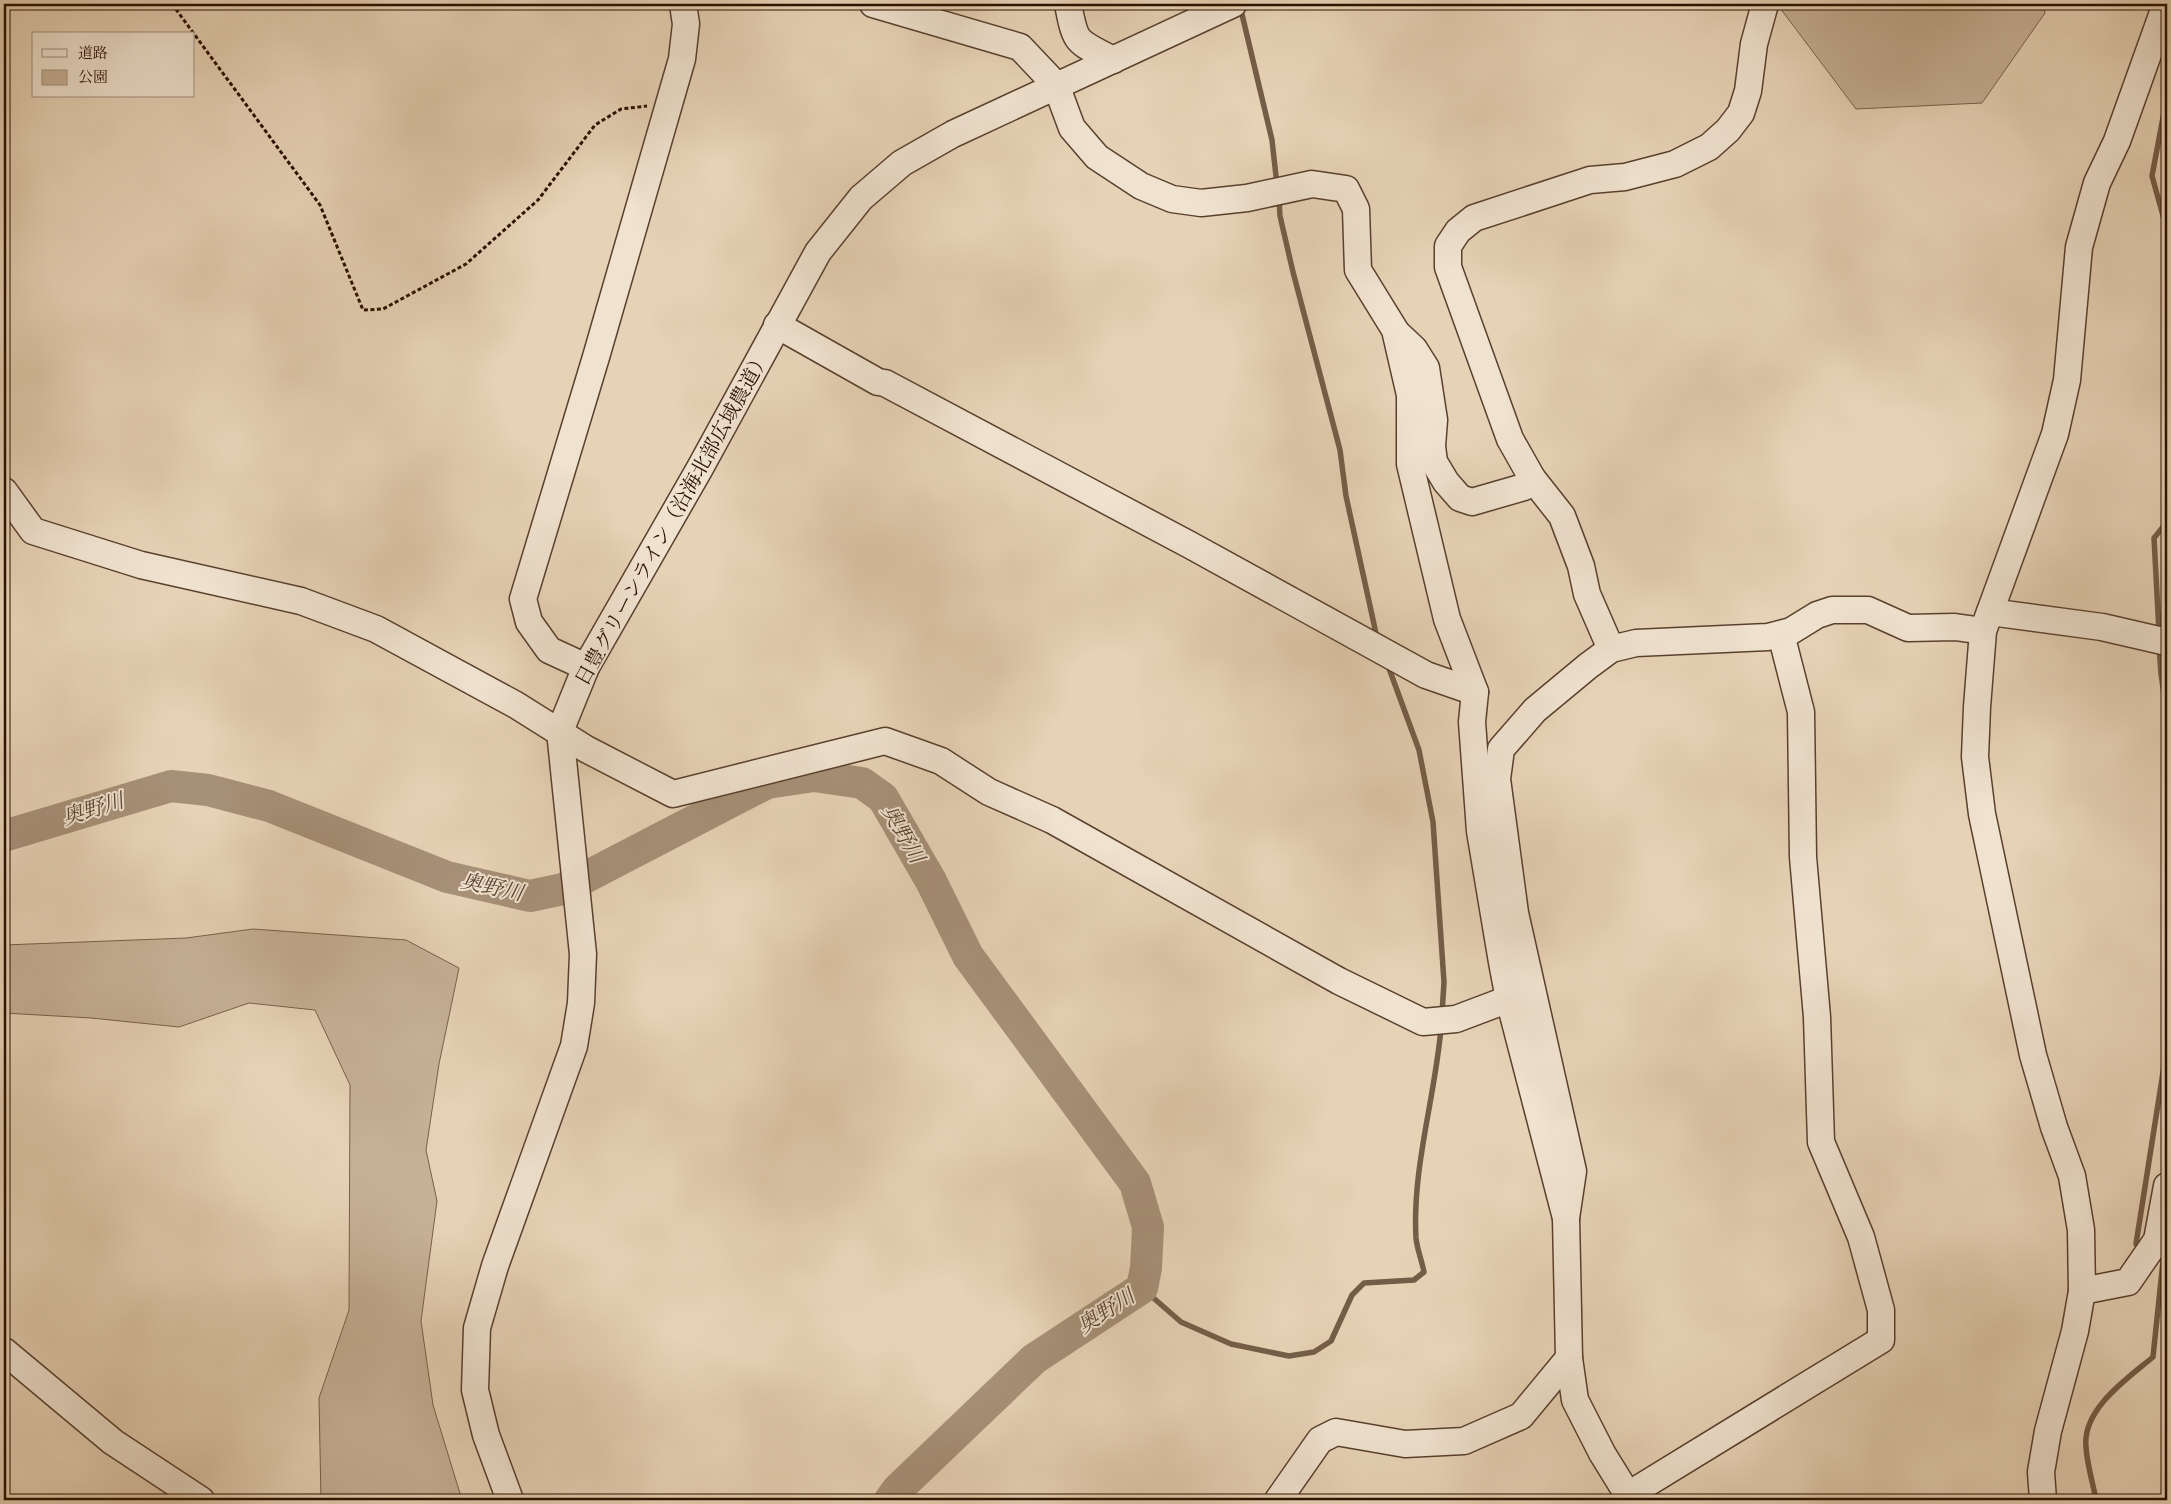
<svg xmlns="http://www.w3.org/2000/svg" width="2171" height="1504" font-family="Alegreya,'Noto Serif JP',serif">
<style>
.green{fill:#c6b196;stroke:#78604b}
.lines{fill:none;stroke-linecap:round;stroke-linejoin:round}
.stream{stroke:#745d47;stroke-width:5.5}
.river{stroke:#a69077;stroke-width:32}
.minor-casing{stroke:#59402d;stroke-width:29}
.path{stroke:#2a1000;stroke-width:3;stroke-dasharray:4 2.5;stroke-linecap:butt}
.minor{stroke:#efe2cf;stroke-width:26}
.labels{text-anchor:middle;stroke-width:4;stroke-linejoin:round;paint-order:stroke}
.street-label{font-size:20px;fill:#2a1000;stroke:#efe2cf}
.water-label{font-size:21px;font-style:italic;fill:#5c4330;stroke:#efe2cf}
</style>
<rect width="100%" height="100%" fill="#e6d2b5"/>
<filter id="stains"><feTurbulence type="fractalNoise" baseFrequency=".004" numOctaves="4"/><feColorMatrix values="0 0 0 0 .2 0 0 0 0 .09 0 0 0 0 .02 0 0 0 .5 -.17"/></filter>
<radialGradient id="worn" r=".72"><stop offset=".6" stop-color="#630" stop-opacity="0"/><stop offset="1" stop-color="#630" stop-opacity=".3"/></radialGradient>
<g class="green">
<polygon points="1777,4 2044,4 2045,13 1982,103 1856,109"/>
<polygon points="253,929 406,940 459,968 439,1064 426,1150 437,1201 421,1321 433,1405 462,1500 321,1500 319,1398 349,1310 350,1085 315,1010 249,1003 179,1027 91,1018 4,1013 4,945 186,938"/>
</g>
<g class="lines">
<g class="stream">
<polyline points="1240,6 1272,140 1277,185"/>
<polyline points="2167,96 2152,176 2167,230"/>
<polyline points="1279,199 1280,216 1293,272 1340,450 1346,496 1377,638"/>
<polyline points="2159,632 2154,538 2167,522"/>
<polyline points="2159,646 2161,674 2167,714"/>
<polyline points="1387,663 1419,750 1433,822 1444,982 1442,1014"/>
<polyline points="2143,1248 2136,1244 2167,1047"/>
<path d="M 1142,1288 L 1181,1322 L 1231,1344 L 1289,1356 L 1314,1352 L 1331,1341 L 1352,1295 L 1364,1283 L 1414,1280 L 1424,1272 C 1422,1261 1417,1249 1416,1238 C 1412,1168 1435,1098 1441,1028"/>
<path d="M 2096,1500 C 2093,1483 2087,1465 2086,1447 C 2082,1409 2128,1378 2153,1357 L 2163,1261 L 2155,1256"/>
</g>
<polyline class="river" points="4,836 171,786 208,790 269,806 447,877 530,896 563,889 767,783 814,776 862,783 883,798 931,881 968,956 1135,1183 1148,1227 1146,1268 1142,1288 1034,1359 898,1489 890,1500"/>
<g class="minor-casing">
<g id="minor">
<polyline points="873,4 1020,47 1056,85 1072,128 1097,157 1141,186 1172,199 1201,203 1247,198 1312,184 1346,189 1356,209 1358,270 1395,330 1410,395 1410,464 1447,619 1475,692 1472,722 1480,831 1502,962 1509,999 1566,1218"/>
<path d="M 1068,4 C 1076,46 1076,40 1113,60"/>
<polyline points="777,325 878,382 885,383 1190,545 1426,675 1475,692"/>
<polyline points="1397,333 1414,349 1426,368 1434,420 1432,446 1434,462 1446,482 1460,498 1472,502 1524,487 1532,478"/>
<polyline points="4,491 33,531 141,565 301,601 376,629 516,705 586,749 673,794 885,741 941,761 989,792 1052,820 1339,981 1423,1022 1456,1019 1509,999"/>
<polyline points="1990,612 2102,627 2167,642"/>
<polyline points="1611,649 1587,594 1581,566 1562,516 1532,478 1510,439 1448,267 1448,246 1458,231 1474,218 1590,180 1625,177 1675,164 1709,147 1728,130 1741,113 1748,91 1754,44 1765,4"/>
<polyline points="586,667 549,650 529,622 523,599 596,357 682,59 686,24 683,4"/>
<polyline points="2082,1291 2128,1282 2157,1240 2167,1186"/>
<polyline points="4,1351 113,1442 201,1500"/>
<polyline points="1628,1495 1881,1340 1881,1310 1861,1237 1821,1142 1817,1017 1803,857 1801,712 1781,634"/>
<polyline points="510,1500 486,1435 475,1390 477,1328 495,1266 574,1046 581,1003 583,954 560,731 586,667 700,468 818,252 861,198 902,163 953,134 1233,4"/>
<polyline points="1278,1500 1320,1440 1336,1432 1405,1444 1464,1441 1521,1416 1569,1358"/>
<polyline points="1631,1500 1602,1453 1575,1400 1569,1358 1566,1218 1573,1171 1515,913 1497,779 1501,749 1535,710 1588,666 1611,649 1636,643 1768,637 1791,631 1817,615 1832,610 1868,610 1908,628 1955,627 1983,631"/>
<polyline points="2043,1500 2041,1472 2048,1431 2075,1331 2082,1291 2081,1230 2072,1176 2054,1127 2033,1055 1982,814 1975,757 1977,707 1983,631 2055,434 2067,380 2079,247 2097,183 2117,141 2166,4"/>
</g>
</g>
<polyline class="path" points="172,4 320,205 363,310 383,309 466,264 538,200 595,125 621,109 647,106"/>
<use href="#minor" class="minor"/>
</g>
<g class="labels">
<g class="street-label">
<text transform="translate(672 518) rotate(-61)" y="7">日豊グリーンライン（沿海北部広域農道）</text>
</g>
<g class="water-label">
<text transform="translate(93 809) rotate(-17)" y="7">奥野川</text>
<text transform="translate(903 834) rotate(60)" y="7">奥野川</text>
<text transform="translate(492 887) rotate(12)" y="7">奥野川</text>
<text transform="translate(1106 1311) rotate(-33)" y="7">奥野川</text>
</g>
</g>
<rect width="2171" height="1504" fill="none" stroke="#e6d2b5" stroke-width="20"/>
<rect x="5" y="5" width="2161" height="1494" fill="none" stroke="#2a1000" stroke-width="2.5"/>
<rect x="10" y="10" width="2151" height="1484" fill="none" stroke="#2a1000"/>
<rect x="32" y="32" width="162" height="65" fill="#efe2cf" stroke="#a08e7c"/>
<rect x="42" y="49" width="25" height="8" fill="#efe2cf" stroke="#a08e7c"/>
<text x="78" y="58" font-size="15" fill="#2a1000">道路</text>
<rect x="42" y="70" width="25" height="15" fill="#c6b196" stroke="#a08e7c"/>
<text x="78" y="82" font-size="15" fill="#2a1000">公園</text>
<rect width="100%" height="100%" filter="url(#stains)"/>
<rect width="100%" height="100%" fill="url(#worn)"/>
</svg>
